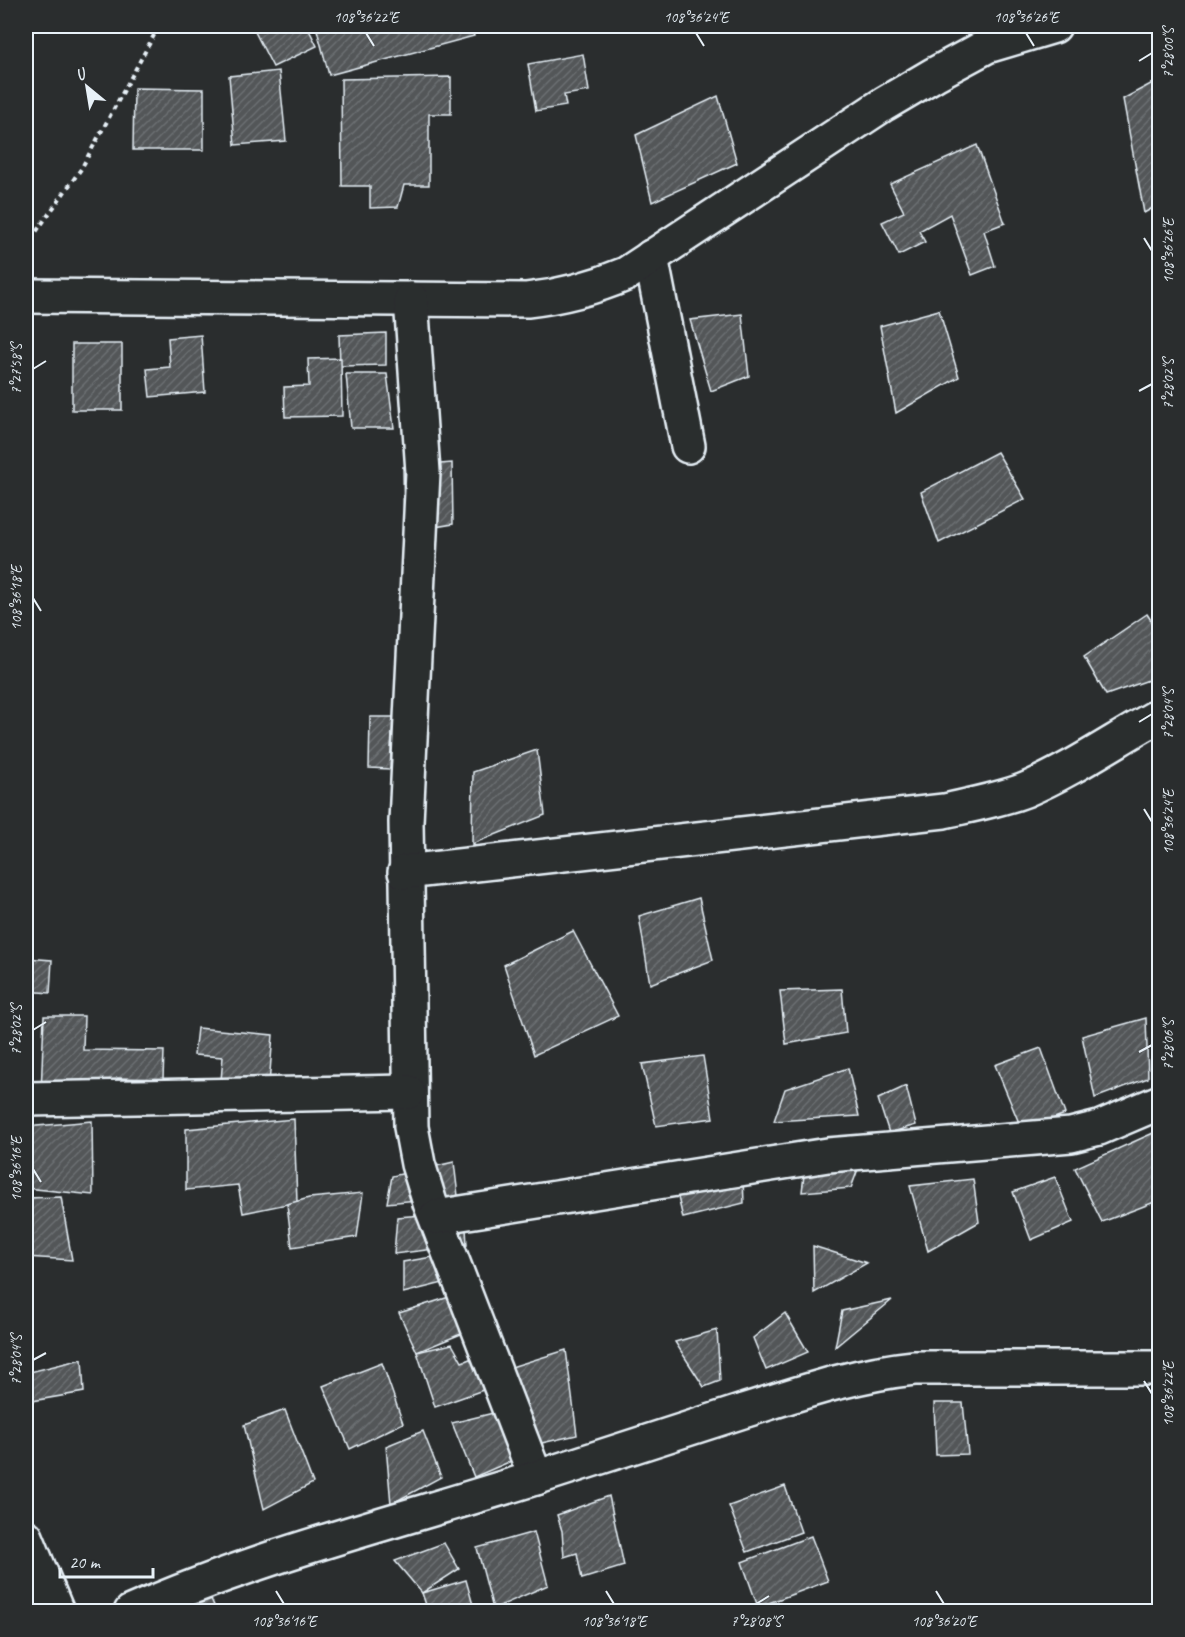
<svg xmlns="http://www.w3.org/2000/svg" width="1185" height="1637" font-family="Caveat,sans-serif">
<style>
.building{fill:url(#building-hatch);stroke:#e8f1f8;stroke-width:1.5}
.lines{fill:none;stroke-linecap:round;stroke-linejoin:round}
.minor-casing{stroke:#e8f1f8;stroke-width:38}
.path{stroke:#e8f1f8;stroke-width:4;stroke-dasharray:4.5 4.5;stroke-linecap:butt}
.minor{stroke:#2a2d2e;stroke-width:33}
.ticks{fill:none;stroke:#e8f1f8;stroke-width:2}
.neatline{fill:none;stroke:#e8f1f8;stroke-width:2}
.ticks-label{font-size:15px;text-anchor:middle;fill:#e8f1f8}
</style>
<defs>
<pattern id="building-hatch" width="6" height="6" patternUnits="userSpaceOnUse" patternTransform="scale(1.5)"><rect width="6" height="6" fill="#535759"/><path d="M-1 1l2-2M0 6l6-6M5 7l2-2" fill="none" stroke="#6c7072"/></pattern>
</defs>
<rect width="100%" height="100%" fill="#2a2d2e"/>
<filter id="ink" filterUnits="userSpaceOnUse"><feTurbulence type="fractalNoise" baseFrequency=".0167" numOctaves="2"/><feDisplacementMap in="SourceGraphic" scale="12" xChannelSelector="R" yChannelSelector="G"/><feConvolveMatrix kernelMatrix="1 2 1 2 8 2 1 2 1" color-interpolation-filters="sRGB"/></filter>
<g filter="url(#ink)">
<g class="building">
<polygon points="252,26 307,26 317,46 273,67"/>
<polygon points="316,26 472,26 474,36 329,75"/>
<polygon points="583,54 589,91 564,95 566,106 536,111 528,64"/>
<polygon points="279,71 286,141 235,145 229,76"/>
<polygon points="451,77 451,114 429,114 429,185 404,185 398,207 370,208 370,186 342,186 341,79"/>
<polygon points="1160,79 1160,204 1144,213 1123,99"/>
<polygon points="134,88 204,89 204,150 133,150"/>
<polygon points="718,96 737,163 652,202 636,135"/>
<polygon points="977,145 1005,223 984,231 995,266 972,275 950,214 919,231 925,242 899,255 882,222 904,212 890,184"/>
<polygon points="939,310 959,377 896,413 880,326"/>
<polygon points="742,314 749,376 711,391 690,320"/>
<polygon points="386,333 386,365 340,366 339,335"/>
<polygon points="201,335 205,392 150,397 147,369 170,367 168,338"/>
<rect x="72" y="344" width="50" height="66"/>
<polygon points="341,358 342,416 285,417 284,387 309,386 308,359"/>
<polygon points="346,374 387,374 394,428 351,428"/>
<polygon points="997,452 1025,499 939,543 921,492"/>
<polygon points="452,463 453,524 404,532 403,467"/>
<polygon points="1147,614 1160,634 1160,676 1106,695 1084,657"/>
<polygon points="370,717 393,717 390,769 369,768"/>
<polygon points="537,750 545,815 472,844 473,772"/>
<polygon points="699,898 713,960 650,984 639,916"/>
<polygon points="573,931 618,1016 534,1055 504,965"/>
<polygon points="26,958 52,960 50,993 26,991"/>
<polygon points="842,989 846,1033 786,1044 780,991"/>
<polygon points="44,1016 84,1016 83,1050 164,1051 163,1079 117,1078 116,1096 41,1094"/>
<polygon points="1146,1018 1148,1078 1095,1098 1082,1036"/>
<polygon points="197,1028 273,1035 268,1096 220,1092 223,1057 194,1055"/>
<polygon points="1041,1048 1065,1114 1022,1130 995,1065"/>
<polygon points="703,1056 713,1118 656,1126 642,1064"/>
<polygon points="848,1068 859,1116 774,1121 785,1089"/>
<polygon points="906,1086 916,1125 889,1133 878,1099"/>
<polygon points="294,1119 297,1202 243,1213 238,1185 186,1190 186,1129"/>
<polygon points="92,1121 93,1195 26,1188 26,1127"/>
<polygon points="1160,1130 1160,1200 1102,1222 1075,1168"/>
<polygon points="861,1161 851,1188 802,1192 805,1167"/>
<polygon points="454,1162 458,1196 387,1203 392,1176"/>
<polygon points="1055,1177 1073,1222 1031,1240 1013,1192"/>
<polygon points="973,1179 979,1222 928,1251 910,1186"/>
<polygon points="743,1180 744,1203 683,1218 676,1189"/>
<polygon points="363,1193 357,1237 292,1247 287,1204 309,1198"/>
<polygon points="61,1197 72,1260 26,1257 26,1198"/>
<polygon points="465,1212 467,1245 394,1254 397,1217"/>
<polygon points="813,1246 867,1263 814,1293"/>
<polygon points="450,1254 459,1279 403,1293 403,1262"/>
<polygon points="465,1292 478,1327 417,1352 399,1313"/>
<polygon points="892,1300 835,1347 842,1311"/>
<polygon points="785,1313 808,1352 766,1370 753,1338"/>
<polygon points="717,1330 720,1381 704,1387 675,1342"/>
<polygon points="452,1344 462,1362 488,1352 500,1384 435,1407 417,1352"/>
<polygon points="566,1350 577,1435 524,1447 508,1368"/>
<polygon points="82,1359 84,1392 26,1402 26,1373"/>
<polygon points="382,1363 403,1423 350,1449 323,1386"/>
<polygon points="934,1403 963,1403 968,1454 936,1455"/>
<polygon points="510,1409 516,1459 474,1477 452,1423"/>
<polygon points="285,1410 313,1483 264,1509 244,1425"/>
<polygon points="423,1431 441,1477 391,1504 386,1446"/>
<polygon points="785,1486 801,1532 747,1552 729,1506"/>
<polygon points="609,1496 624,1566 582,1579 577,1553 564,1557 562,1531 557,1515"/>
<polygon points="534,1532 548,1585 493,1609 477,1548"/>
<polygon points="811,1536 828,1581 758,1607 742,1562"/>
<polygon points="444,1543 459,1569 422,1593 395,1561"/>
<polygon points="466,1580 473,1605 428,1611 422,1593"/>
<polygon points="204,1584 217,1612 146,1612"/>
</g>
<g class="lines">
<g class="minor-casing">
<g id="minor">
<polyline points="651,257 688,446"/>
<path d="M 26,296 L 527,300 C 563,296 593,288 626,274 L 884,104 L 935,74 L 987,46 L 1054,26"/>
<polyline points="411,299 423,472 406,822 411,1127 418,1164 430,1203 536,1478"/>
<path d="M 405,872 L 944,811 C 971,805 999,800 1025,790 C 1072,770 1115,740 1160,715"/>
<polyline points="26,1099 408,1092"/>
<polyline points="436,1217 828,1155 1071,1135 1099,1128 1160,1102"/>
<polyline points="26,1537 57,1612"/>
<path d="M 131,1612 C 269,1551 415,1517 557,1471 C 619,1451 681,1431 743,1411 C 800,1393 855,1374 914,1368 L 1160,1368"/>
</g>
</g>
<polyline class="path" points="26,246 81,169 159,26"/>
<use href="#minor" class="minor"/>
</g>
</g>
<path class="ticks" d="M 366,33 L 374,46M 696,33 L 704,46M 1026,33 L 1034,46M 1139,61 L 1152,53M 1144,238 L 1152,251M 33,369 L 46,361M 1139,391 L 1152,384M 33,598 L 41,611M 1139,722 L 1152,714M 1144,809 L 1152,822M 33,1030 L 46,1022M 1139,1052 L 1152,1045M 33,1169 L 41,1182M 33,1360 L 46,1353M 1144,1381 L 1152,1394M 276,1591 L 284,1604M 606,1591 L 614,1604M 936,1591 L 944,1604M 756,1604 L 769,1596"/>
<rect width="1185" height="1637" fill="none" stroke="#2a2d2e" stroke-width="66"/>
<g transform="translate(87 87) rotate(330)" stroke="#2a2d2e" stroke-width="4.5" paint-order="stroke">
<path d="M0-4.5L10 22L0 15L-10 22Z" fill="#e8f1f8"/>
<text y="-9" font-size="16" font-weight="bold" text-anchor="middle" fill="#e8f1f8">U</text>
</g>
<path d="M60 1568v9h93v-9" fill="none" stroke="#e8f1f8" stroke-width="3"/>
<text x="69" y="1568" font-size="18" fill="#e8f1f8" stroke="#2a2d2e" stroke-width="4.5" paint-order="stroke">20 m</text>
<rect x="33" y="33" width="1119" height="1571" class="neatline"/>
<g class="ticks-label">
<text x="366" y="22">108°36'22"E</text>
<text x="696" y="22">108°36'24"E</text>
<text x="1026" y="22">108°36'26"E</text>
<text transform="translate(1168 53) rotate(-90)" y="5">7°28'00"S</text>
<text transform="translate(1168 251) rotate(-90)" y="5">108°36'26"E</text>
<text transform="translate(16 369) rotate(-90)" y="5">7°27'58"S</text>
<text transform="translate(1168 384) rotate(-90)" y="5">7°28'02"S</text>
<text transform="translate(16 598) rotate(-90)" y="5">108°36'18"E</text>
<text transform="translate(1168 714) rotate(-90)" y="5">7°28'04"S</text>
<text transform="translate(1168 822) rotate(-90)" y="5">108°36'24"E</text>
<text transform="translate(16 1030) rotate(-90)" y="5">7°28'02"S</text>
<text transform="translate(1168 1045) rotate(-90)" y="5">7°28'06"S</text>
<text transform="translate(16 1169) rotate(-90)" y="5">108°36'16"E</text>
<text transform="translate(16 1360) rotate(-90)" y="5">7°28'04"S</text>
<text transform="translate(1168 1394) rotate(-90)" y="5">108°36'22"E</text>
<text x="284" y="1626">108°36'16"E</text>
<text x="614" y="1626">108°36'18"E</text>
<text x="756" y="1626">7°28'08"S</text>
<text x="944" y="1626">108°36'20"E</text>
</g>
</svg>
